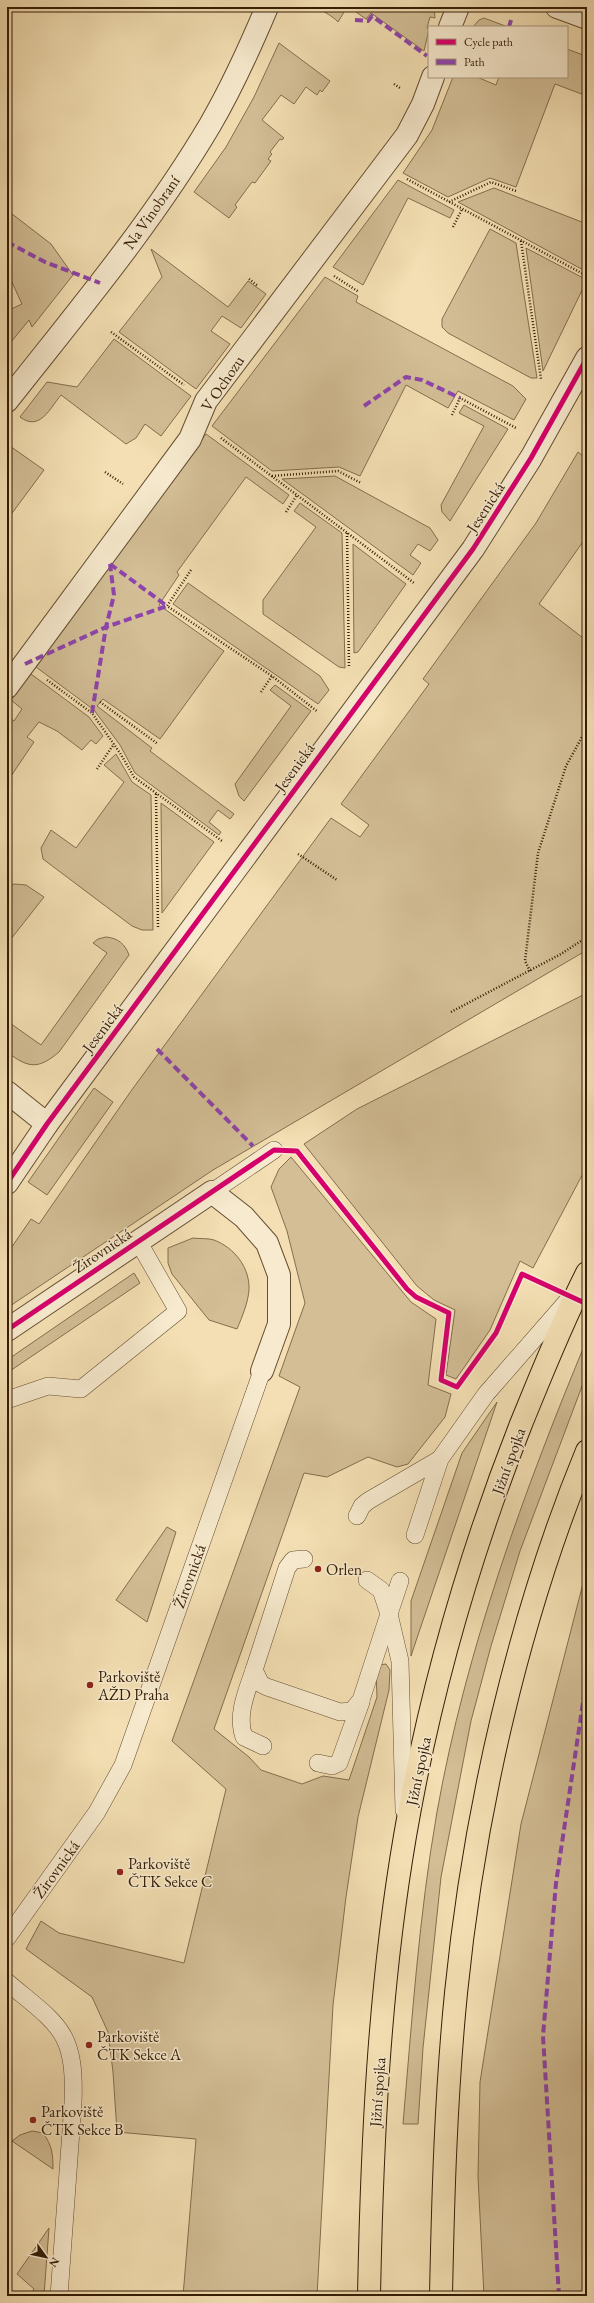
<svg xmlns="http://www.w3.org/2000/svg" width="594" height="2303" font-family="'EB Garamond',serif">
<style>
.green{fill:#d3be96;stroke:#846e4e}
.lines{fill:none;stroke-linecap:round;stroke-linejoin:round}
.lane-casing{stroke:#644e31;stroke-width:18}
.street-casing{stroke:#644e31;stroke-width:24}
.highway-casing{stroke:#351d06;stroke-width:24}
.path{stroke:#351d06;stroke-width:2.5;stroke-dasharray:1 2;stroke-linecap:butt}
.lane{stroke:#f7eace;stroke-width:17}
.street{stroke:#f7eace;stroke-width:22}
.highway{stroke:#f3dfb3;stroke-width:22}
.quiet{stroke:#8e44ad;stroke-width:4;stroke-dasharray:8 4;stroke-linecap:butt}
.cycleway-casing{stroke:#f7eace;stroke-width:8}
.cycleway{stroke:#d6006c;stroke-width:5}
.poi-dot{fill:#8f2418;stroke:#f7eace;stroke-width:1.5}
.labels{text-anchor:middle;stroke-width:3;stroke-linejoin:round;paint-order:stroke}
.street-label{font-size:16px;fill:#351d06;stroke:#f7eace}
.poi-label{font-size:16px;fill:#351d06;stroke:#f7eace;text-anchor:start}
</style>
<rect width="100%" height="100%" fill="#f3dfb3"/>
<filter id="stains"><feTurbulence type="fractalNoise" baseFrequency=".005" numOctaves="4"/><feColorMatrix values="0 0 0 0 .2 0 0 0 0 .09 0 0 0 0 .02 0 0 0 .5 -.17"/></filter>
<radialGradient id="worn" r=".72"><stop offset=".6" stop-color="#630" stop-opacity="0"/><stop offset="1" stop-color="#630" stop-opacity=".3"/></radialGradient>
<g class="green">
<path d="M 319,7 L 347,7 L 338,22 C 332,15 325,14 319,7 Z"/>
<polygon points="349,7 434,7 435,18 430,17 427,28 429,29 424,51 371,13 366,19"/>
<polygon points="484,18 508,27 473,27 479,20"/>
<polygon points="279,43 330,81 322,92 320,90 317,95 306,87 294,104 281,95 262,120 284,138 282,140 280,139 270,152 272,154 268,159 271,161 255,183 252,182 235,205 237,207 229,218 194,192 226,147 254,97"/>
<polygon points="567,49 583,55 587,62 587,96 555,84 516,187 490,178 448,197 403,173 432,130 453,77 477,77 496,85 499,77 567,77"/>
<polygon points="398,180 454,210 450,218 408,198 363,285 333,267"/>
<polygon points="494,188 587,224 587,272 458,202"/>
<polygon points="7,210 51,244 73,275 32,327 29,320 7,347 7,311 22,304 10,278 7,279"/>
<polygon points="490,229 516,243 537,378 531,378 448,333 442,327 442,319"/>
<polygon points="526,248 587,280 543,371"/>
<polygon points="151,249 228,307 248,281 266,294 241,328 222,316 211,331 230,344 196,389 119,332 162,277"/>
<polygon points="325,277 358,296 356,302 513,386 526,399 514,420 458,391 448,408 406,385 360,476 339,467 272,471 212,426"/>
<path d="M 114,339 L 191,396 L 161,436 L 145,424 L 136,438 L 126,444 L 61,395 C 50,408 40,432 20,417 L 47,382 L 77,387 Z"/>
<polygon points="464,405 508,429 450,521 442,512 441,505 484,426 459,413"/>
<polygon points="206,434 289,495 283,504 246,477 177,572 179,575 159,605 224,651 160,739 103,699 97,706 152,748 150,751 234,814 230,819 218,810 209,822 221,832 219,835 135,773 120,745 94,710 36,667"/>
<polygon points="7,444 44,470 7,520"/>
<polygon points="578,452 587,459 587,536 539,604 587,641 587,950 213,1170 7,1308 7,1254 31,1219 39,1224 131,1091 331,818 360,837 369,825 341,804 429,684 423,679 536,523"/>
<polygon points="335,476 430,528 438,540 430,551 418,544 410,555 421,563 413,575 282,479"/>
<polygon points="300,503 342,533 345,668 339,667 263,614 263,600 316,527 294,511"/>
<polygon points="353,544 406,584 358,652 354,653"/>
<polygon points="188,583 320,676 329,690 318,704 173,604"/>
<polygon points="31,674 89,717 103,736 96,744 91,740 82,750 57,731 39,722 27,737 34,742 7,782 7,716 14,721 22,709 11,700"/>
<polygon points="275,685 311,711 244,801 239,796 235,784 291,706 270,690"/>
<polygon points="116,754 132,782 151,795 153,930 142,930 132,926 43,859 41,848 51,830 76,848 124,782 104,765"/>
<polygon points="161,803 214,842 162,913"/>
<polygon points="14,884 26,885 44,897 7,944 7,888"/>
<path d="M 106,937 C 118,938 125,944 129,955 L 59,1052 C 38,1070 28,1068 7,1052 L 7,1021 L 41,1045 L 107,953 L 93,943 L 98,939 Z"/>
<polygon points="587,993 587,1166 533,1268 520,1261 490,1330 456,1379 446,1375 455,1310 434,1300 417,1286 304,1144 357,1109"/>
<polygon points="94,1088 113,1102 47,1195 28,1182"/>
<polygon points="291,1157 411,1302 436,1319 428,1385 451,1394 445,1417 408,1464 397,1467 368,1457 327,1477 304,1473 214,1729 249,1757 261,1770 302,1784 323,1776 349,1780 377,1697 376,1671 379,1665 386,1664 390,1670 389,1690 358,1817 346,1897 333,2005 317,2296 183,2296 196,2139 117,2132 113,2072 108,2032 92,1997 26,1949 41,1921 59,1933 184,1963 226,1789 172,1741 300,1387 279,1376 305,1303 287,1231 271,1187 279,1169"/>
<path d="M 193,1238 C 199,1239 208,1238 214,1240 C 235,1248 250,1268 249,1290 C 248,1303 242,1317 237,1329 L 209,1320 L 172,1274 L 168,1263 L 168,1248 Z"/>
<polygon points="134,1273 140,1283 7,1373 7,1360"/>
<path d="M 587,1339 L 587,1373 L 520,1551 L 491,1646 L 471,1721 L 441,1877 L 423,2048 L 418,2124 L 403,2124 C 412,2020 419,1915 437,1812 C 466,1649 524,1491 587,1339 Z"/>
<polygon points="497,1402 417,1638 411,1656 411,1601 462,1453"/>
<polygon points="167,1527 176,1532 147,1622 116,1600"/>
<polygon points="587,1568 587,2296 484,2296 478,2176 480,2082 521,1824"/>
<path d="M 32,2131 L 43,2133 C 52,2145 53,2154 53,2169 L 12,2141 L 20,2135 Z"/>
<polygon points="49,2228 44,2296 30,2296 34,2289 17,2274"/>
</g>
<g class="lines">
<g class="lane-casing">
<g id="lane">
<polyline points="212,1192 274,1150"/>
<polyline points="7,1400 48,1386 81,1389 178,1311 138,1241"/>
<polyline points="357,1516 362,1506 368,1501 440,1459"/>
<polyline points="415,1535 440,1459 486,1394 569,1299"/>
<polyline points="304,1559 293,1560 287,1568 254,1670 261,1684 267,1687 340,1712 352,1711 361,1700 389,1614 381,1590 367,1580"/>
<polyline points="400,1581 389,1614 400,1661 404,1810"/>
<path d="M 254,1670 C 247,1691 236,1715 244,1737 L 263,1746"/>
<polyline points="318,1763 332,1766 339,1763 361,1702"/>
<polyline points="7,1938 97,1812 123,1765 262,1371"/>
<path d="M 7,1982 C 58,2025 76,2030 73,2103 L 59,2296"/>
</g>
</g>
<g class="street-casing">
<g id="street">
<polyline points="557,7 587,18"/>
<polyline points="450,27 458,7"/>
<path d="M 7,401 C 78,311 152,223 210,125 C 231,89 251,45 267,7"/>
<polyline points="7,687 190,439 206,401 407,135 423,104 433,77"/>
<polyline points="7,1092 47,1124"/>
<polyline points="7,1183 47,1124 473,549 531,458 587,358"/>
<polyline points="7,1330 212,1192 244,1217 267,1243 279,1275 279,1324 262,1371"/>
</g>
</g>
<g class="highway-casing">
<g id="highway">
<path d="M 369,2296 C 372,2142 379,1988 405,1836 C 429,1696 469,1556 521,1424 C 542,1373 562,1322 587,1273"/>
<path d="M 441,2296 C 443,2195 446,2094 456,1993 C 474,1813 518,1618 587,1451"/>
</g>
</g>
<g class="path">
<polyline points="583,46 587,52"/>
<polyline points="394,84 400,88"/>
<polyline points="407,179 587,276"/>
<polyline points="449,202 491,182 516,191"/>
<polyline points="453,227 462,209"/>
<polyline points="521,241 541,379"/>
<polyline points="334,276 359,292"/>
<polyline points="249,279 258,286"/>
<polyline points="111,332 184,385"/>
<polyline points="452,415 460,398 516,428"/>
<polyline points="221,438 414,583"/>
<polyline points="586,447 587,448"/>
<polyline points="105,472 123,484"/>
<polyline points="272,476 338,471 361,483"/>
<polyline points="286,512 297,495"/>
<polyline points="347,533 349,668"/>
<polyline points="191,570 167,606 272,676 318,712"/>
<polyline points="47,680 92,713 120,753 134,777 222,841"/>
<polyline points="261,692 272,676"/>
<polyline points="100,702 158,744"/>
<polyline points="97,769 114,744"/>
<polyline points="156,794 158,927"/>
<polyline points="298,854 337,880"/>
<polyline points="530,971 525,961 538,853 566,766 587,728"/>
<polyline points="451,1012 561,954 587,937"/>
<polyline points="299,1153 407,1289 416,1297 449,1313 441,1380 457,1387 496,1333 522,1274"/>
</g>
<use href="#lane" class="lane"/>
<use href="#street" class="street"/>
<use href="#highway" class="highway"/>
<g class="quiet">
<polyline points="355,20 368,21 372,16 427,56"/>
<polyline points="509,27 511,20"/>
<polyline points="7,242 45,262 100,283"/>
<polyline points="364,406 406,377 422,380 460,398"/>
<polyline points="110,564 167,606"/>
<polyline points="25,664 106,627 167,606"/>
<polyline points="92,713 106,627 114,595 110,564"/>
<polyline points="157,1049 253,1146"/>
<polyline points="559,2296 543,2036 556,1883 587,1676"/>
</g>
<g class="cycleway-casing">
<g id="cycleway">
<polyline points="7,1183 47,1124 473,549 531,458 587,358"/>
<polyline points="7,1330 274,1150 297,1151 407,1289 416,1297 449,1313 441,1380 457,1387 496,1333 522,1274 587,1304"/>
</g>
</g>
<use href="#cycleway" class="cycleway"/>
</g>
<g class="poi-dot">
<circle cx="318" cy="1569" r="4"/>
<circle cx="90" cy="1685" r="4"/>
<circle cx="120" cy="1872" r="4"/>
<circle cx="89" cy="2045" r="4"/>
<circle cx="33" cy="2120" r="4"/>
</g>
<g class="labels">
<g class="street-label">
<text transform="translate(151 212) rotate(-55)" y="6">Na Vinobraní</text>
<text transform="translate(222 383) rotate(-56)" y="6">V Ochozu</text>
<text transform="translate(485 507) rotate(-57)" y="6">Jesenická</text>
<text transform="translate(294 767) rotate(-54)" y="6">Jesenická</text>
<text transform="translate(102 1028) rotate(-53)" y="6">Jesenická</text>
<text transform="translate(102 1250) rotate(-34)" y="6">Žirovnická</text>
<text transform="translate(508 1461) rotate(-70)" y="6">Jižní spojka</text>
<text transform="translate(189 1576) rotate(-70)" y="6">Žirovnická</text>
<text transform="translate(418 1771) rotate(-78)" y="6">Jižní spojka</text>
<text transform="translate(56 1869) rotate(-54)" y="6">Žirovnická</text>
<text transform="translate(377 2092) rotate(-86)" y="6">Jižní spojka</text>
</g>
<g class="poi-label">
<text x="326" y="1575">Orlen</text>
<text x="98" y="1682">Parkoviště<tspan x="98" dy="18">AŽD Praha</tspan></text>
<text x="128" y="1869">Parkoviště<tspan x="128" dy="18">ČTK Sekce C</tspan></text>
<text x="97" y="2042">Parkoviště<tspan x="97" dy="18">ČTK Sekce A</tspan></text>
<text x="41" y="2117">Parkoviště<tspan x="41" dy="18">ČTK Sekce B</tspan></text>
</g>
</g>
<rect width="594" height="2303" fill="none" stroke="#f3dfb3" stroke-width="24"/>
<rect x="8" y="8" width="578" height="2287" fill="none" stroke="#351d06" stroke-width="2"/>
<rect x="12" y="12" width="570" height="2279" fill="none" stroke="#351d06"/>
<rect x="428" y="26" width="140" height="52" fill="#f7eace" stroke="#a9987e"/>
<rect x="436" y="39" width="20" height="6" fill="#d6006c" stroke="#a9987e"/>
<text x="464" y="46" font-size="12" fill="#351d06">Cycle path</text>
<rect x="436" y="59" width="20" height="6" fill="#8e44ad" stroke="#a9987e"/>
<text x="464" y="66" font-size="12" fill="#351d06">Path</text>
<g transform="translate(46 2257) rotate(123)" stroke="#f7eace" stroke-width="3" paint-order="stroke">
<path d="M0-3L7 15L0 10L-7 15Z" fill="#351d06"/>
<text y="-6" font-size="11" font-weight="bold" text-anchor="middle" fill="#351d06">N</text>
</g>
<rect width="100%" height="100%" filter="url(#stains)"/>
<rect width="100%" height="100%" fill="url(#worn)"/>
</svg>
